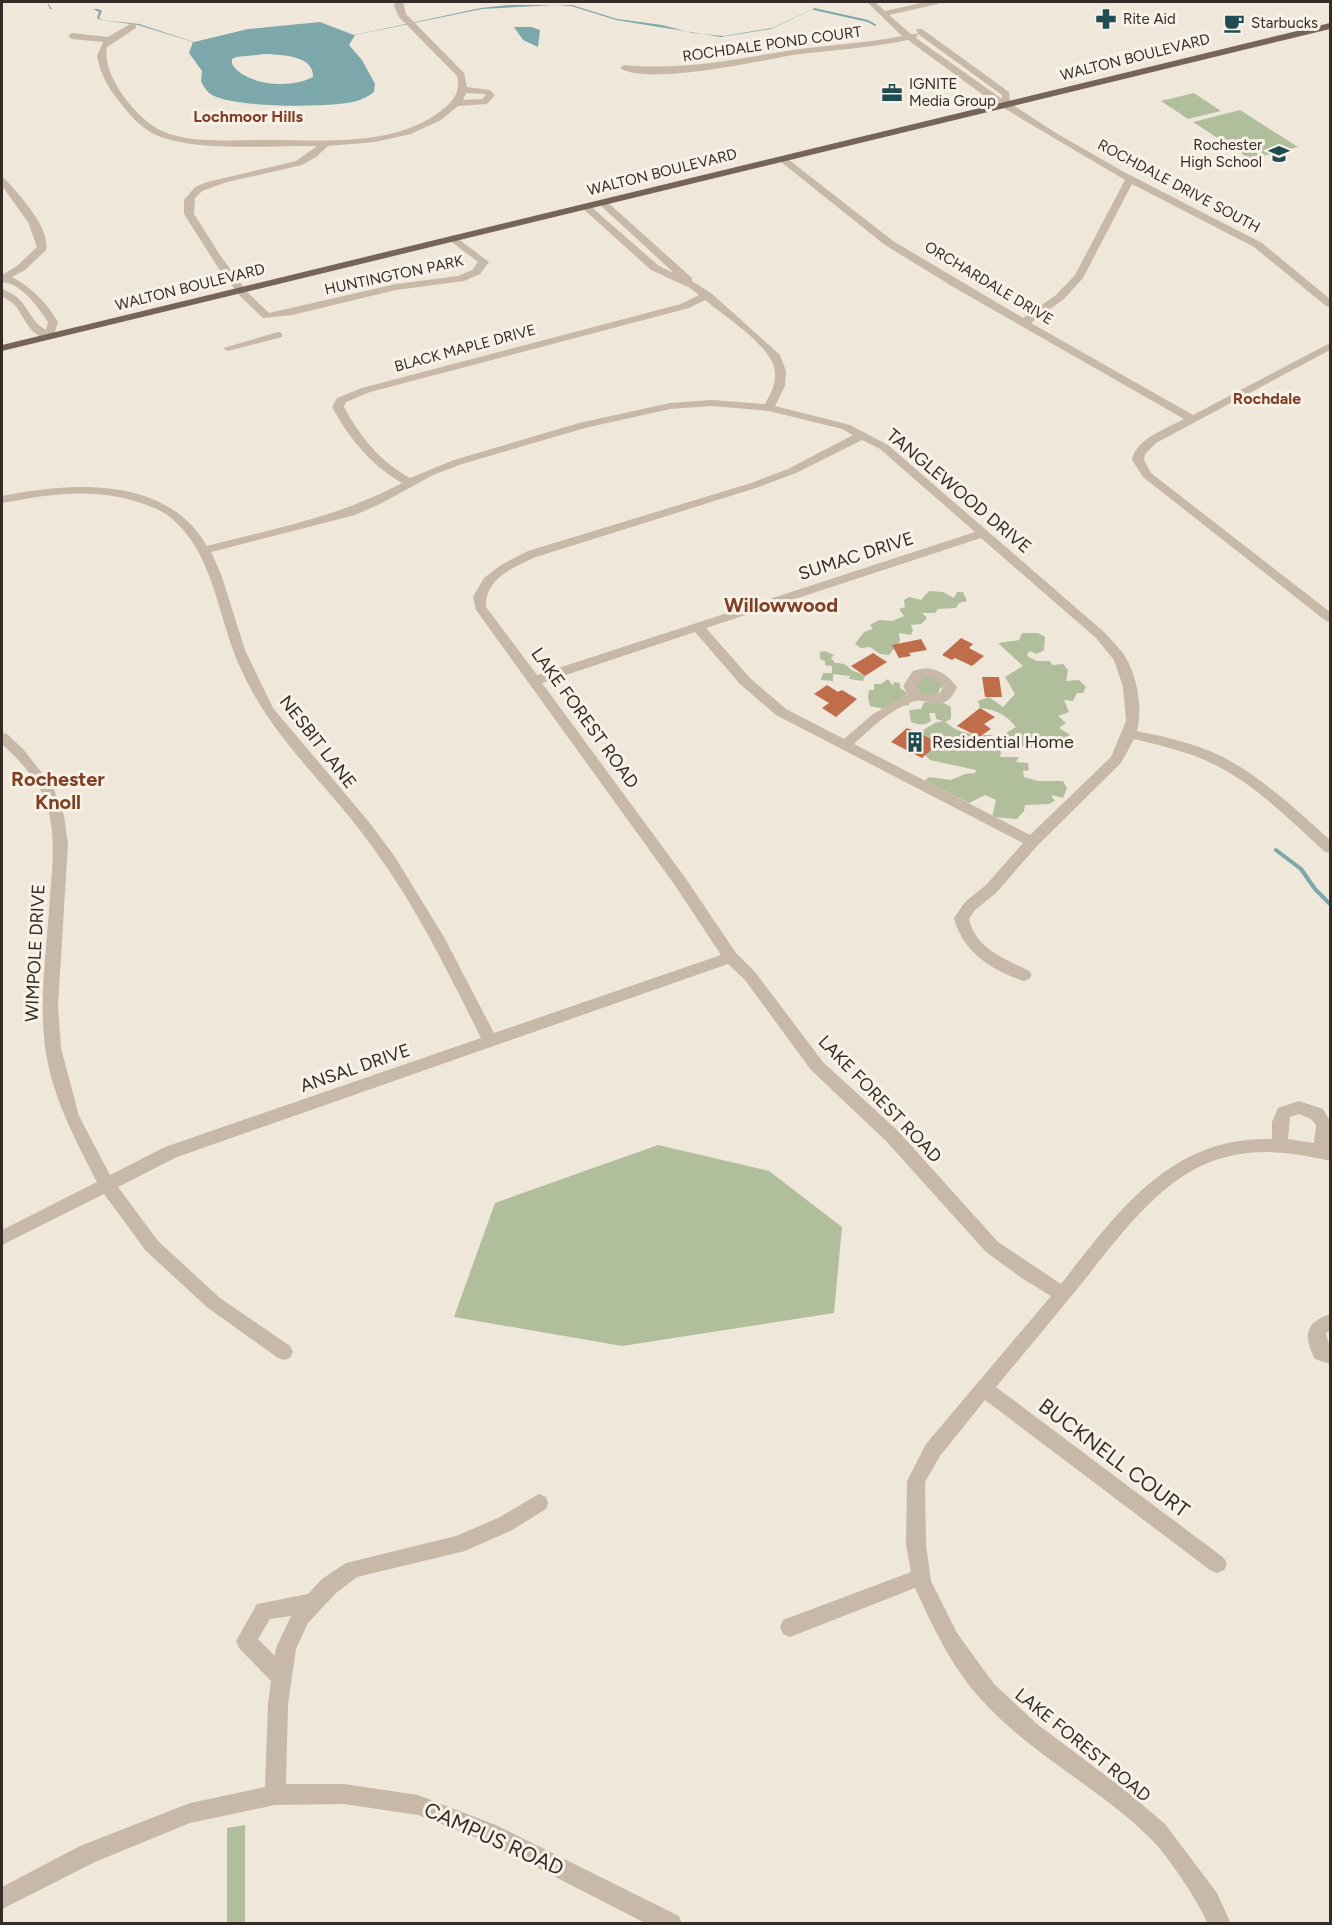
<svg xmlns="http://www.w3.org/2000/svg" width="1332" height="1925" font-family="Figtree,sans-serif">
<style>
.green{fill:#b1be9c}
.water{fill:#7ca7ab;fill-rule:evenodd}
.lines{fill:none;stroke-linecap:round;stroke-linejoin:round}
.stream-far1{stroke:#7ca7ab;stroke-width:2}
.stream{stroke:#7ca7ab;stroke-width:4}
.building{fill:#bf6d4a}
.minor{fill:#c7b8a8;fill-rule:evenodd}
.major{fill:#766459;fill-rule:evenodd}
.labels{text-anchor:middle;stroke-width:6;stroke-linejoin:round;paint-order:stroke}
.far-poi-label{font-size:15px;fill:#352c28;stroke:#f8f1e7;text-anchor:start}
.far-street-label{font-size:15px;fill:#352c28;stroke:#f8f1e7}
.far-neighbourhood-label{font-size:16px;font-weight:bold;fill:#7f3f25;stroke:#f8f1e7}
.street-label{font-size:18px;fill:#352c28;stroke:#f8f1e7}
.poi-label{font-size:18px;fill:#352c28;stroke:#f8f1e7;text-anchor:start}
.neighbourhood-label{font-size:20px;font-weight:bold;fill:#7f3f25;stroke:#f8f1e7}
.near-street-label{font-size:21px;fill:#352c28;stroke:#f8f1e7}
</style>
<rect width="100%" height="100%" fill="#f0e7db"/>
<g class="green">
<polygon points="1194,93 1221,111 1188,119 1161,101"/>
<polygon points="1240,110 1298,147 1250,159 1193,122"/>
<polygon points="929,591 943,592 954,598 957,592 963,592 967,601 959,603 956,608 938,609 935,613 922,613 927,618 921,624 911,625 913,630 911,635 899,633 900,641 889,655 880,654 870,647 861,648 855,644 864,632 873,629 870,625 879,620 892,621 904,616 899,609 905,607 904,600 909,597 921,600"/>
<path d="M 1022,633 L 1038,633 L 1045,637 L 1044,650 L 1037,654 L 1029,651 L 1027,656 L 1037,661 L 1050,661 L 1052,665 L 1063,664 L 1068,670 L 1066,681 L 1079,680 L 1086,687 L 1083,693 L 1077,693 L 1073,701 L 1064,700 L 1069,712 L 1058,716 L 1066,723 L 1059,728 L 1069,734 L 1071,740 L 1064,749 L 1053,749 L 1046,742 L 1045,749 L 1013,745 L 1006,733 L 1016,727 C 1005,714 997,710 980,708 L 978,701 L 989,697 L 1003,707 L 1015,694 L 1005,677 L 1023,666 L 998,643 L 1019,640 Z"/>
<path d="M 825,651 L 834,655 L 831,658 L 835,663 C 849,663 846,668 856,672 C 859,673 862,674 865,676 L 863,681 L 849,679 L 850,676 L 833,674 L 833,681 L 821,680 L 823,673 L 832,673 L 832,666 L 825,665 L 825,661 L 820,659 L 820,652 Z"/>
<polygon points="921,675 940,678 943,687 940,688 938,694 921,696 916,687"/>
<polygon points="888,679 893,686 894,682 900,683 900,688 908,693 903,697 909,701 909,705 884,709 870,706 868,698 869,690 874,690 874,684 881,684"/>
<path d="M 924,702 L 944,703 L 951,707 L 951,719 L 945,722 C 960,734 973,735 992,735 L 1001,752 L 1000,757 L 1019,757 L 1016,762 L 1028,763 L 1029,770 L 1023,771 L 1024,777 L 1038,781 L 1063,781 L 1067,788 L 1063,798 L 1051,795 L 1055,801 L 1049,804 L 1025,805 L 1024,811 L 1017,819 L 992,817 L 996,800 L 985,795 L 969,803 L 925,781 L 929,777 L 951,780 L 965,774 L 975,773 L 976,770 L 930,760 L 922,752 L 918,733 L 935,723 L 943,721 L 936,719 L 935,713 L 929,713 L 931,721 C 924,726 918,725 911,722 L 909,710 L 921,709 Z"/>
<polygon points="658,1145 769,1171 842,1227 834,1313 622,1346 454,1317 495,1203"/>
<polygon points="245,1825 245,1923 227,1923 227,1828"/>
</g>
<g class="water">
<path d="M 47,2 L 52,9 L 98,9 L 102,11 L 99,18 L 102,20 L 139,24 L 194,42 L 248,29 L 320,22 L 354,35 L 481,8 L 508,5 L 572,5 L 617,19 L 662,25 L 692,33 L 724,36 L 772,28 L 828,2 L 771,29 L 721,37 L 616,20 L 571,6 L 555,5 L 482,9 L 355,35 L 349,45 L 362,60 L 375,84 L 374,92 C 369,96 363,99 357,101 C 332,108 234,108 212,95 C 207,92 203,86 201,81 L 202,71 L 189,53 L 193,42 L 138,25 L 101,20 L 97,18 L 99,12 L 93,9 L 50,9 ZM 265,54 C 281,55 314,55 313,77 C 291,89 246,86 232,64 L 232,59 L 236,57 Z"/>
<polygon points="514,27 531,27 540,30 538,47 523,40"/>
</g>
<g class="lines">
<polyline class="stream-far1" points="814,9 868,21 875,25"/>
<polyline class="stream" points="1276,850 1301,869 1315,889 1330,904"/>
</g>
<g class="building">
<polygon points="961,638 973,644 969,648 984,656 972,666 955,658 952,660 942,655"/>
<polygon points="921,639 927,650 909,653 911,656 899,658 892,645"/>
<polygon points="873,653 887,662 865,676 851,666"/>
<polygon points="982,677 999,677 1002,697 985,697"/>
<polygon points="827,685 838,692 842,690 857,699 836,717 822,708 829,703 814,694"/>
<polygon points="980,708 995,717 984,724 991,729 979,737 957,726"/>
<polygon points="907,728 919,733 939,743 922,758 891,742"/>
</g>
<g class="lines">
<g class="minor">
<path d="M 395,2 L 403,2 L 406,14 L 464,73 L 467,87 L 490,90 L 495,95 L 487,104 L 458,106 L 441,120 L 411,134 L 375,142 L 328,146 L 316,157 L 302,165 L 227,182 L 202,191 L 195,198 L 194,214 L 220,255 L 248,293 L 269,313 L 396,284 L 458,276 L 472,270 L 478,262 L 449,240 L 448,238 L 453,235 L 489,262 L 480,274 L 464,281 L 396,290 L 292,315 L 263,318 L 241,297 L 219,269 L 184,214 L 184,200 L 195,187 L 207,182 L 296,161 L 317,146 C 274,145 189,153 152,133 C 139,126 128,113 119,101 C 108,88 100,73 97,56 L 103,42 L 72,39 L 68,36 L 72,33 L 108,37 L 130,24 L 136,24 L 136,28 L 107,47 C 101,75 137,120 162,131 C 194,145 236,139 270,140 C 326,140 395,147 442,110 C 454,101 461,91 457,76 L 399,17 L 394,6 ZM 466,93 L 484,94 L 486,95 L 482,99 L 463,100 Z"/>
<path d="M 867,2 L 875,2 L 885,11 L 926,2 L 939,2 L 938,4 L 889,15 L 911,34 L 918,34 L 916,29 L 922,29 L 1009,92 L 1010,103 L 1056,133 L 1124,172 L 1262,243 L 1330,299 L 1330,307 L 1326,306 L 1254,247 L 1132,184 L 1083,278 L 1064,299 L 1031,323 L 1193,415 L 1330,343 L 1330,350 L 1156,443 L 1145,454 L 1144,460 L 1151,473 L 1330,612 L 1330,622 L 1326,621 L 1143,477 L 1132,460 C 1135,439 1168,428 1184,419 L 955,288 L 885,245 L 776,158 L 784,156 L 893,241 L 1023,318 L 1056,295 L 1075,275 L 1125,180 L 990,100 L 908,40 C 870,48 831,50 793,55 C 759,61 646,86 620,68 L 624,65 C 682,71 736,59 793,50 C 829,45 866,43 902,36 ZM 918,34 L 1002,95 L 1002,99 L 916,38 Z"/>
<path d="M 2,178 L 5,179 C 19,194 51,229 46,250 L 25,270 L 12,277 C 32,288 46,302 58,322 L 53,338 C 33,341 26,321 17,308 C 14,303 7,300 2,296 L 2,289 C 30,299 26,319 46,330 L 48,322 C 38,307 21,283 2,282 L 2,275 L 17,266 L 37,247 L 28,222 L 2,186 Z"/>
<path d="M 599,200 L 605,200 L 692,278 L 692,281 L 711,293 L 780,355 L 786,371 L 785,386 L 775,406 L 850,425 L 888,445 L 1104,632 C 1111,640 1120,648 1126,658 C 1137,677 1143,709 1137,731 C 1165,737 1194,743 1221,756 C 1262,777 1296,810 1330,840 L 1330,853 L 1325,852 C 1289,819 1253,782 1209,762 C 1185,751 1159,745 1134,739 L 1121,763 L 1037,846 L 996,893 L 975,910 L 969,919 C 976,949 1004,958 1029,971 L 1032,975 L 1029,979 L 1024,981 C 992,971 962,951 954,918 L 965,902 L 986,885 L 1023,843 L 776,715 L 740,684 L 695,632 L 542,683 L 684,876 L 736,953 L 755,972 L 823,1062 L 898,1131 L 998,1242 L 1061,1284 C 1118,1212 1170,1136 1272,1139 L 1272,1122 L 1278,1108 L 1299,1101 L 1323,1109 L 1330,1121 L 1330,1161 C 1204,1129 1158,1187 1086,1278 C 1056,1315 1026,1351 996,1387 L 1224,1558 L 1227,1564 L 1224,1570 L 1217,1573 L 1210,1570 L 985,1400 L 940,1456 L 925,1482 L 926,1545 L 931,1581 L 957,1633 L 994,1684 L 1037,1724 L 1125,1790 L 1165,1824 L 1217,1893 L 1231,1924 L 1208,1924 C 1198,1901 1167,1854 1149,1837 C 1097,1786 1028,1753 980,1698 C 951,1666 933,1627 915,1588 L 790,1637 L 783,1634 L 780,1627 L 783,1620 L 911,1572 L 906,1545 L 907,1481 L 926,1444 L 1051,1296 L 1023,1279 L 986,1252 L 886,1141 L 811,1070 L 745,980 L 728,964 L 177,1157 L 118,1187 L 158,1241 L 220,1298 L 290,1346 L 293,1352 L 290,1358 L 284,1360 L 278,1358 L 208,1308 L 146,1251 L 104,1194 L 2,1245 L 2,1230 L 97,1182 C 75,1139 51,1095 45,1046 C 39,997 47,946 50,896 C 53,861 57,826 42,793 C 34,775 16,757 2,744 L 2,733 L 7,734 L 24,750 L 53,787 L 64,816 L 68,844 L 58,1005 L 61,1048 L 79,1116 L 110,1175 L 165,1147 L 481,1038 C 447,970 414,902 368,841 C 324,781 270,736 240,667 C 217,616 214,549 166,514 C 158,509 149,506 141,503 C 95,487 49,494 2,503 L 2,496 C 71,482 166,475 207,546 C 273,529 341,516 402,483 C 371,465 349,438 332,407 L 337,398 L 362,388 L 681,304 L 699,295 L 690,288 L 651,270 L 580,206 L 588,204 L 659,266 L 674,273 L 599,204 ZM 705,300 C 724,316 775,348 775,373 C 776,385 770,394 765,404 L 712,400 L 670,403 L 579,423 L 454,460 L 410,478 C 381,462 360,437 344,407 L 346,402 L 370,392 L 689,308 ZM 712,406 L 769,411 L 842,429 L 853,435 L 788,469 L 751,483 L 528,551 L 501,565 L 484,578 L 473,597 L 476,610 L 674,884 L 721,955 L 494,1033 L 444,937 L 395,857 L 369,822 L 273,708 L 245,650 L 221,574 L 211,552 L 355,515 L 382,503 L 433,475 L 462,464 L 585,428 L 670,409 ZM 862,440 L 880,449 L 975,532 L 537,675 L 486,607 C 485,578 514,567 536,557 L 759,487 L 796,473 ZM 981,538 L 1096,638 L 1114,660 L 1123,687 L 1126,721 L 1111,757 L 1030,835 L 854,744 C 871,728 890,710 912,702 C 928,696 945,716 957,687 C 946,672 931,664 913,671 L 903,686 L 908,694 L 873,714 L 844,739 L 786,709 L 750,678 L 706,628 ZM 925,676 C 932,676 939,682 943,687 L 940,693 L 930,695 L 920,693 L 917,686 ZM 1299,1114 L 1311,1119 L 1316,1125 L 1314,1143 L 1288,1139 L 1290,1117 Z"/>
<polygon points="278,332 282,333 282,337 228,351 223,348"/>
<path d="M 1330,1314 L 1330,1330 L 1326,1333 L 1330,1348 L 1330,1364 L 1315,1359 C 1303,1335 1305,1323 1330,1314 Z"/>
<path d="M 539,1494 L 546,1497 L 548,1503 L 546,1509 L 512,1530 L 465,1551 L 357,1577 L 336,1593 L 308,1623 L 296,1649 L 288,1704 L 286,1784 L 344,1784 L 418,1795 L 498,1826 L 679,1916 L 682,1924 L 647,1924 L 485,1841 L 418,1815 L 344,1804 L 275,1805 L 190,1823 L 95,1862 L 2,1909 L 2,1887 L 80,1846 L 190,1803 L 265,1787 L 268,1704 L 271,1681 L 239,1648 L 236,1641 L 257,1604 L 308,1594 L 322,1579 L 346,1563 L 456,1536 L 498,1518 ZM 291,1616 L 276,1648 L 275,1656 L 258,1639 L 270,1619 Z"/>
</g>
<polygon class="major" points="1330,23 1330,29 2,351 2,345"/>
</g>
<defs>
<g id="pharmacy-bare" transform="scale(1.62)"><path d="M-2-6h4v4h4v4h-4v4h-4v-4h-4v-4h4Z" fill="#204d53" stroke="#f8f1e7" stroke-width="2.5" paint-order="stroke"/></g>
<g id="cafe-bare" transform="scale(1.62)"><path d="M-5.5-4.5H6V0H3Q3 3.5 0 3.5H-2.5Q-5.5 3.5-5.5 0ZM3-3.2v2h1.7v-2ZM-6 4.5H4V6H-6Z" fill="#204d53" stroke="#f8f1e7" stroke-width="2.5" paint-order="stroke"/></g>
<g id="office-bare" transform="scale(1.62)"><path d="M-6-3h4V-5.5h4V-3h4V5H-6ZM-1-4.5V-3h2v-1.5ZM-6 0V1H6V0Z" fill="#204d53" stroke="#f8f1e7" stroke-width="2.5" paint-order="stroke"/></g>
<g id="school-bare" transform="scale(1.62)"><path d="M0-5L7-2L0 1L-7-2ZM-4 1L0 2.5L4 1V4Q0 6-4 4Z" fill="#204d53" stroke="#f8f1e7" stroke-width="2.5" paint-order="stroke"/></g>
<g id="building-bare" transform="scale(1.62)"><path d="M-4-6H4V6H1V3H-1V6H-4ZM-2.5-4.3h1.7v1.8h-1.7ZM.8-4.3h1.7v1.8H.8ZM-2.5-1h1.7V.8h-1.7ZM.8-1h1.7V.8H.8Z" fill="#204d53" stroke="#f8f1e7" stroke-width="2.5" paint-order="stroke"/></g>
</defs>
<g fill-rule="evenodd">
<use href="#pharmacy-bare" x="1106" y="19"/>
<use href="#cafe-bare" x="1234" y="23"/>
<use href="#office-bare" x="892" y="93"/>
<use href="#school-bare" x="1279" y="154"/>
<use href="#building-bare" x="915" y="742"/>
</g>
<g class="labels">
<g class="far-poi-label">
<text x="1123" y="24">Rite Aid</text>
<text x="1251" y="28">Starbucks</text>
<text x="909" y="89">IGNITE<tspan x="909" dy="17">Media Group</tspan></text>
<text x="1262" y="150" text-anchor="end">Rochester<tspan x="1262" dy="17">High School</tspan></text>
</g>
<g class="far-street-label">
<text transform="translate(772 44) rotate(-8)" y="5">ROCHDALE POND COURT</text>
<text transform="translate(1135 57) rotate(-14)" y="5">WALTON BOULEVARD</text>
<text transform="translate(662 172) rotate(-14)" y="5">WALTON BOULEVARD</text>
<text transform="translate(1179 186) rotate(28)" y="5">ROCHDALE DRIVE SOUTH</text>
<text transform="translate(394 275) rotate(-12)" y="5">HUNTINGTON PARK</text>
<text transform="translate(989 283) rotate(31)" y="5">ORCHARDALE DRIVE</text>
<text transform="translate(190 287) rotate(-14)" y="5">WALTON BOULEVARD</text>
<text transform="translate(465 348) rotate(-15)" y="5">BLACK MAPLE DRIVE</text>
</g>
<g class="far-neighbourhood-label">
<text x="248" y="122">Lochmoor Hills</text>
<text x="1267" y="404">Rochdale</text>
</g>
<g class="street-label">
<text transform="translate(959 491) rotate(40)" y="6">TANGLEWOOD DRIVE</text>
<text transform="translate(856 556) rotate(-18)" y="6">SUMAC DRIVE</text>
<text transform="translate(585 718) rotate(54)" y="6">LAKE FOREST ROAD</text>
<text transform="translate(318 742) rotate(52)" y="6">NESBIT LANE</text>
<text transform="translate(35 953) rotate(-87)" y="6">WIMPOLE DRIVE</text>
<text transform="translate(355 1068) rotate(-19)" y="6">ANSAL DRIVE</text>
<text transform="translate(880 1099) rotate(46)" y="6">LAKE FOREST ROAD</text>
<text transform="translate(1083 1745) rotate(39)" y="6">LAKE FOREST ROAD</text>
</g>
<g class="poi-label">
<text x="932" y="748">Residential Home</text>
</g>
<g class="neighbourhood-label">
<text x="781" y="612">Willowwood</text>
<text x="58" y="786">Rochester<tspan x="58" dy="23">Knoll</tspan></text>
</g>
<g class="near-street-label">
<text transform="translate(1114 1458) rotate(37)" y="7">BUCKNELL COURT</text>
<text transform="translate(494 1839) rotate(24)" y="7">CAMPUS ROAD</text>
</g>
</g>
<rect width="1332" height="1925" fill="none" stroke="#352c28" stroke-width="6"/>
</svg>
